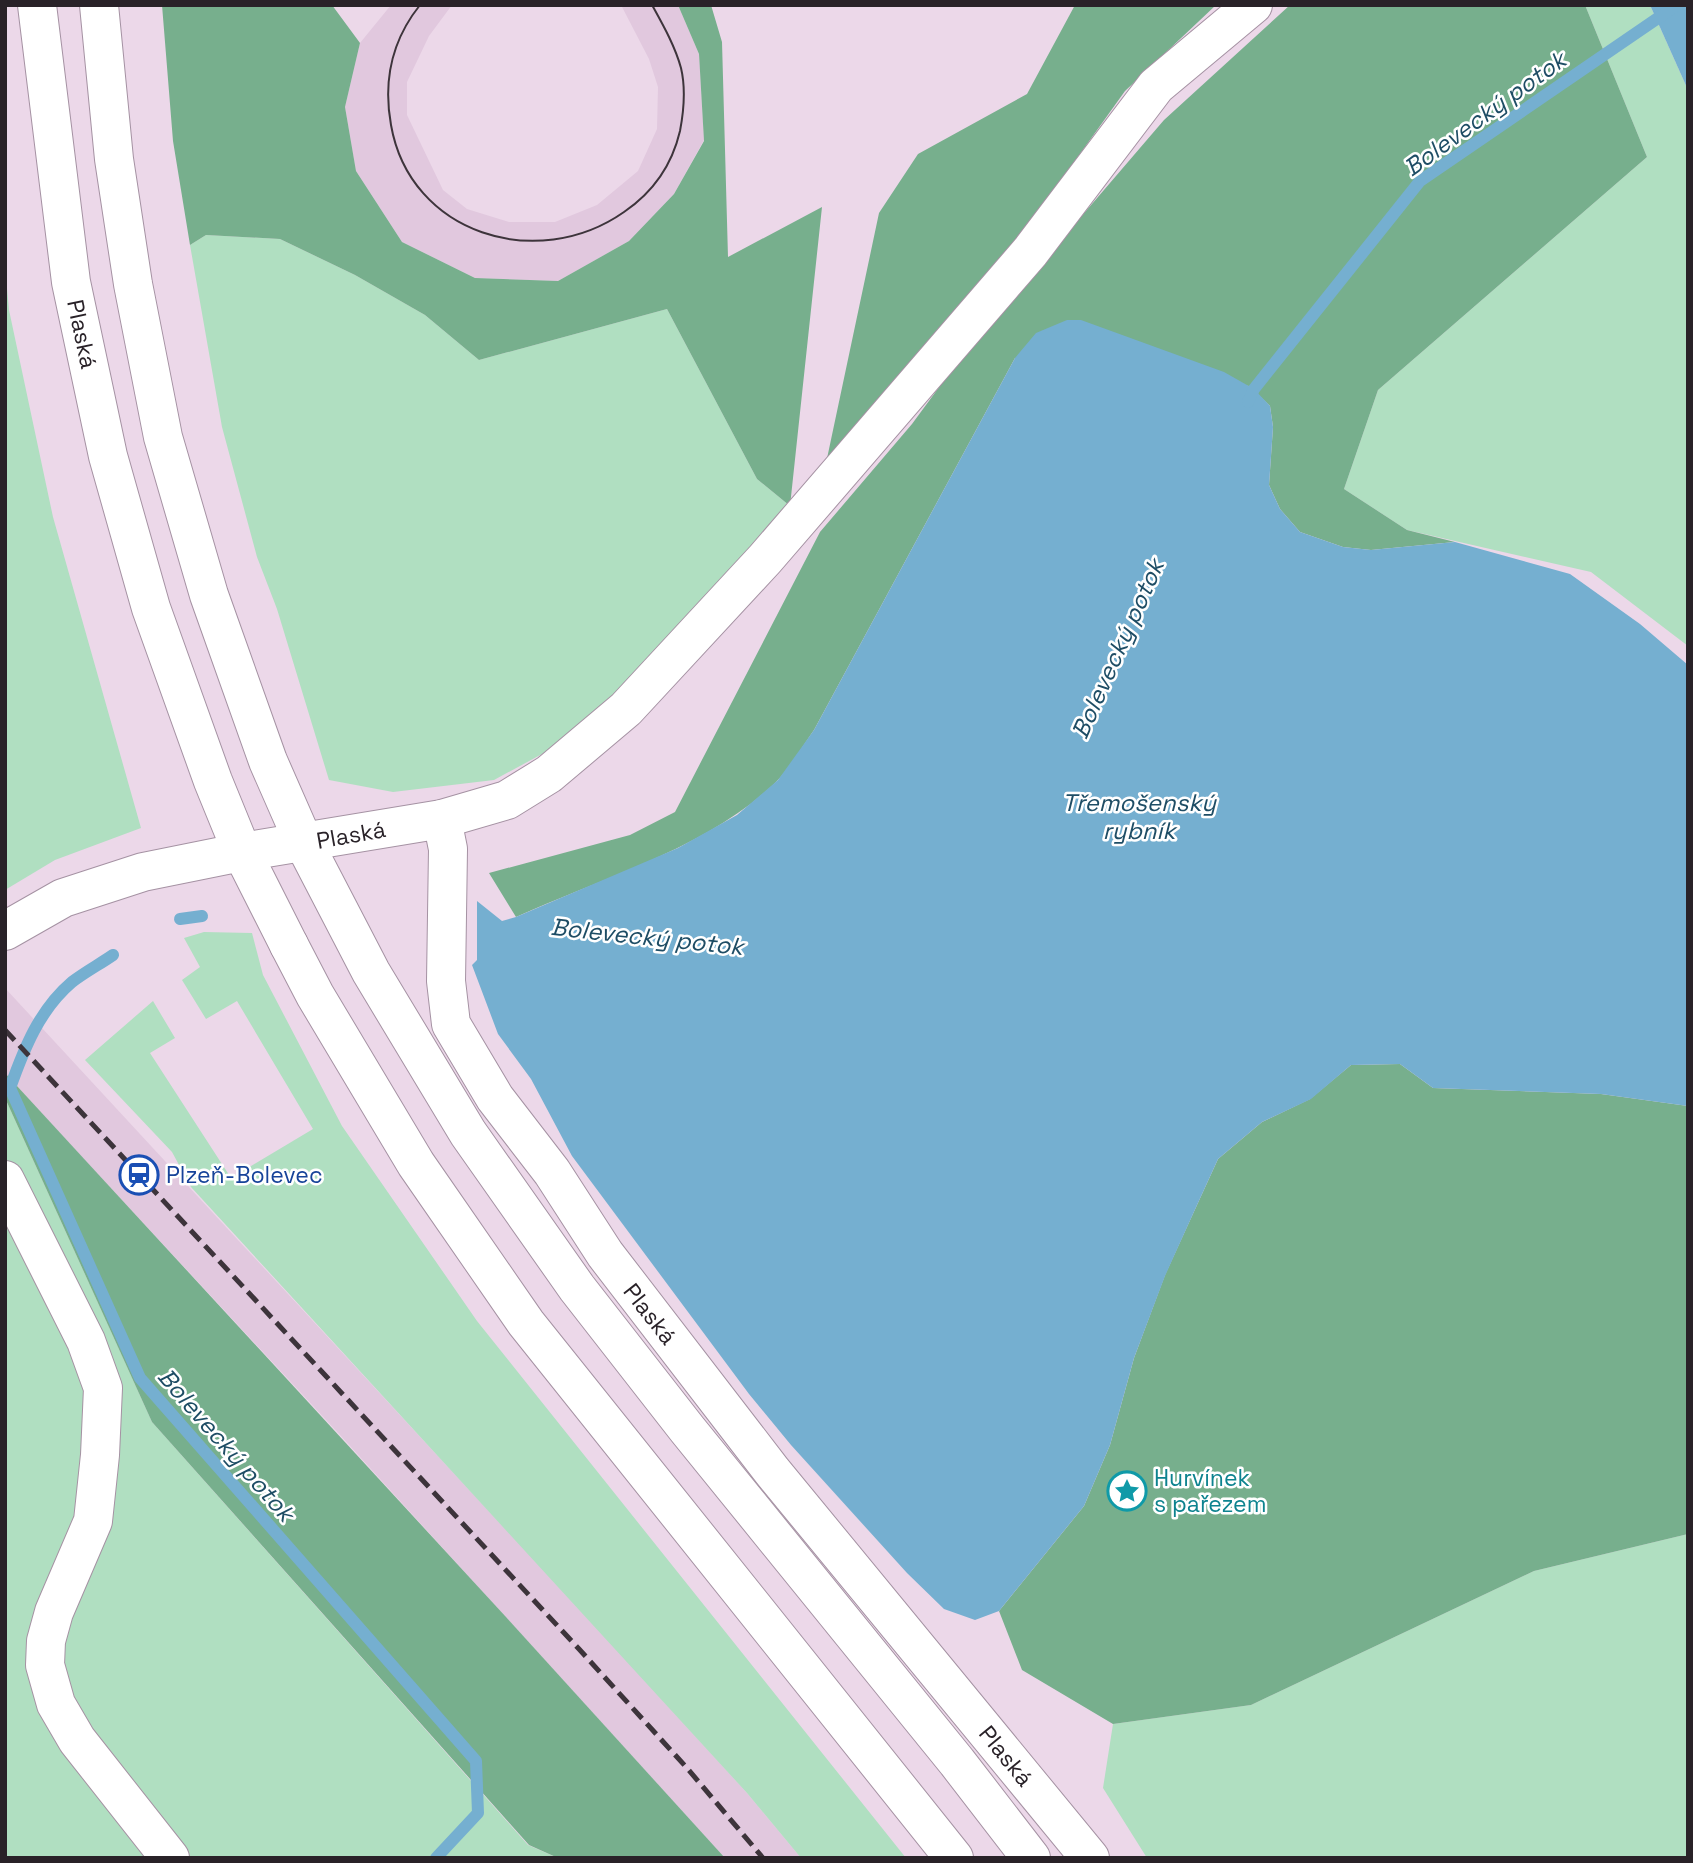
<svg xmlns="http://www.w3.org/2000/svg" width="1693" height="1863" font-family="'Space Grotesk',sans-serif">
<style>
.built{fill:#e1c8de}
.green{fill:#b0dfc1}
.forest{fill:#77af8d}
.water{fill:#75afd0}
.lines{fill:none;stroke-linecap:round;stroke-linejoin:round}
.stream{stroke:#75afd0;stroke-width:12}
.minor-casing{stroke:#a592a3;stroke-width:40}
.primary-casing{stroke:#a592a3;stroke-width:40}
.trunk-casing{stroke:#a592a3;stroke-width:40}
.minor{stroke:#fff;stroke-width:38}
.primary{stroke:#fff;stroke-width:38}
.trunk{stroke:#fff;stroke-width:38}
.tram{stroke:#3d343b;stroke-width:2}
.rail{stroke:#3d343b;stroke-width:5;stroke-dasharray:14 7;stroke-linecap:butt}
.labels{text-anchor:middle;stroke-width:5;stroke-linejoin:round;paint-order:stroke}
.street-label{font-size:23px;fill:#292228;stroke:#fff}
.transit-label{font-size:23px;fill:#164399;stroke:#fff;text-anchor:start}
.culture-label{font-size:23px;fill:#0d838f;stroke:#fff;text-anchor:start}
.water-label{font-size:24px;font-style:italic;fill:#1e4d65;stroke:#fff}
</style>
<rect width="100%" height="100%" fill="#ecd8e9"/>
<g class="built">
<polygon points="391,5 452,5 429,36 407,82 407,115 443,190 467,209 509,222 555,222 597,205 638,171 657,129 658,87 649,59 621,5 678,5 699,54 704,140 674,194 629,241 558,281 475,278 402,242 356,171 345,107 360,43"/>
<polygon points="5,988 608,1640 747,1793 801,1858 725,1858 340,1435 19,1089 5,1074"/>
</g>
<g class="green">
<polygon points="1585,5 1650,5 1688,90 1688,646 1591,572 1407,530 1344,489 1378,390 1647,157"/>
<polygon points="206,235 280,239 355,275 425,315 479,360 667,309 757,479 790,506 579,734 494,780 393,792 329,780 277,609 257,557 222,427 190,245"/>
<polygon points="5,267 9,310 53,517 141,828 55,860 5,890"/>
<polygon points="204,932 252,933 263,975 342,1126 477,1321 906,1858 801,1858 747,1793 191,1187 172,1152 85,1060 153,1001 175,1038 150,1053 231,1178 313,1129 237,1001 206,1019 182,980 200,967 184,938"/>
<polygon points="5,1098 152,1422 528,1845 558,1858 5,1858"/>
<polygon points="1688,1534 1688,1858 1147,1858 1103,1788 1113,1724 1251,1705 1534,1571"/>
</g>
<g class="forest">
<polygon points="162,5 332,5 360,43 345,107 356,171 402,242 475,278 558,281 629,241 674,194 704,141 699,54 678,5 711,5 722,42 728,257 822,207 790,506 757,479 667,309 479,360 425,315 355,275 280,239 206,235 190,245 173,141"/>
<polygon points="1075,5 1216,5 1125,91 1029,225 825,468 879,213 918,154 1027,94"/>
<path d="M 1290,5 L 1585,5 L 1647,157 L 1378,390 L 1344,489 L 1407,530 L 1455,542 L 1371,550 L 1343,547 L 1300,532 L 1280,509 L 1269,485 L 1273,427 L 1270,406 L 1249,386 L 1015,358 L 814,730 C 802,747 791,767 776,782 C 708,848 602,878 516,917 L 489,873 L 630,835 L 675,812 L 820,532 L 912,424 L 965,352 L 1164,120 Z"/>
<polygon points="1400,1064 1433,1088 1601,1094 1688,1106 1688,1534 1534,1571 1251,1705 1113,1724 1022,1670 999,1611 1084,1506 1110,1445 1134,1358 1165,1275 1218,1159 1262,1122 1310,1099 1351,1065"/>
<polygon points="5,1073 506,1617 725,1858 558,1858 529,1845 152,1422 5,1098"/>
</g>
<g class="water">
<polygon points="1650,5 1688,5 1688,90"/>
<polygon points="1067,320 1081,320 1224,372 1254,389 1270,406 1273,427 1269,485 1280,509 1300,532 1343,547 1371,550 1455,542 1570,574 1640,624 1688,665 1688,1106 1601,1094 1433,1088 1400,1064 1351,1065 1311,1099 1262,1122 1218,1159 1197,1205 1165,1276 1134,1358 1110,1445 1084,1506 999,1611 975,1620 944,1609 907,1573 791,1445 749,1394 572,1156 531,1079 498,1034 472,965 477,960 477,901 502,921 516,917 678,848 737,815 778,780 814,730 1015,358 1036,333"/>
</g>
<g class="lines">
<g class="stream">
<polyline points="1248,402 1254,389 1420,181 1677,5"/>
<polyline points="180,919 202,916"/>
<path d="M 113,955 C 100,964 85,972 72,982 C 39,1010 24,1049 10,1088 L 140,1378 L 476,1761 L 478,1813 L 436,1858"/>
</g>
<g class="minor-casing">
<g id="minor">
<polyline points="442,819 448,849 446,981 451,1024 495,1098 552,1172 605,1254 772,1471 1090,1858"/>
<polyline points="5,931 63,898 143,872 242,852 442,819 507,800 549,774 626,709 765,559 1030,252 1156,86 1253,5"/>
<polyline points="5,1180 86,1341 103,1388 100,1455 93,1521 54,1612 46,1641 45,1665 56,1704 77,1740 170,1858"/>
</g>
</g>
<g class="primary-casing">
<g id="primary">
<polyline points="37,5 71,282 108,456 151,608 213,781 242,852 289,945"/>
<polyline points="99,5 114,159 133,284 163,437 209,595 268,761 304,843 371,972 468,1133 577,1288 687,1429 957,1762 1031,1858"/>
</g>
</g>
<g class="trunk-casing">
<polyline id="trunk" points="289,945 315,995 416,1164 526,1323 954,1858"/>
</g>
<use href="#minor" class="minor"/>
<use href="#primary" class="primary"/>
<use href="#trunk" class="trunk"/>
<path class="tram" d="M 420,5 C 392,40 383,81 391,125 C 410,234 537,273 624,212 C 652,193 672,165 680,131 C 684,110 686,89 681,68 C 675,46 663,25 652,5"/>
<polyline class="rail" points="5,1030 579,1649 687,1768 763,1858"/>
</g>
<defs>
<g id="station-ring" transform="scale(2.0125)"><circle r="9.5" fill="#fff" stroke="#1a4fb4" stroke-width="1.5"/><path d="M-3-6H3Q5-6 5-4V2Q5 4 3 4L4.5 6H3L1.5 4h-3L-3 6H-4.5L-3 4Q-5 4-5 2V-4Q-5-6-3-6ZM-3.5-4v3h7v-3ZM-3.5 1v1.5H-2V1ZM2 1v1.5H3.5V1Z" fill="#1a4fb4"/></g>
<g id="sight-ring" transform="scale(2.0125)"><circle r="9.5" fill="#fff" stroke="#0f9aa8" stroke-width="1.5"/><path d="M0-6L1.8-2.2L6-1.7L2.9 1.2L3.7 5.4L0 3.3L-3.7 5.4L-2.9 1.2L-6-1.7L-1.8-2.2Z" fill="#0f9aa8"/></g>
</defs>
<g fill-rule="evenodd">
<use href="#station-ring" x="139" y="1175"/>
<use href="#sight-ring" x="1127" y="1491"/>
</g>
<g class="labels">
<g class="street-label">
<text transform="translate(82 334) rotate(78)" y="8">Plaská</text>
<text transform="translate(351 835) rotate(-10)" y="8">Plaská</text>
<text transform="translate(650 1314) rotate(52)" y="8">Plaská</text>
<text transform="translate(1006 1756) rotate(51)" y="8">Plaská</text>
</g>
<g class="transit-label">
<text x="166" y="1183">Plzeň-Bolevec</text>
</g>
<g class="culture-label">
<text x="1154" y="1486">Hurvínek<tspan x="1154" dy="26">s pařezem</tspan></text>
</g>
<g class="water-label">
<text transform="translate(1485 114) rotate(-36)" y="8">Bolevecký potok</text>
<text transform="translate(1118 649) rotate(-66)" y="8">Bolevecký potok</text>
<text x="1139" y="811">Třemošenský<tspan x="1139" dy="28">rybník</tspan></text>
<text transform="translate(647 937) rotate(6)" y="8">Bolevecký potok</text>
<text transform="translate(226 1445) rotate(49)" y="8">Bolevecký potok</text>
</g>
</g>
<rect width="1693" height="1863" fill="none" stroke="#292228" stroke-width="14"/>
</svg>
